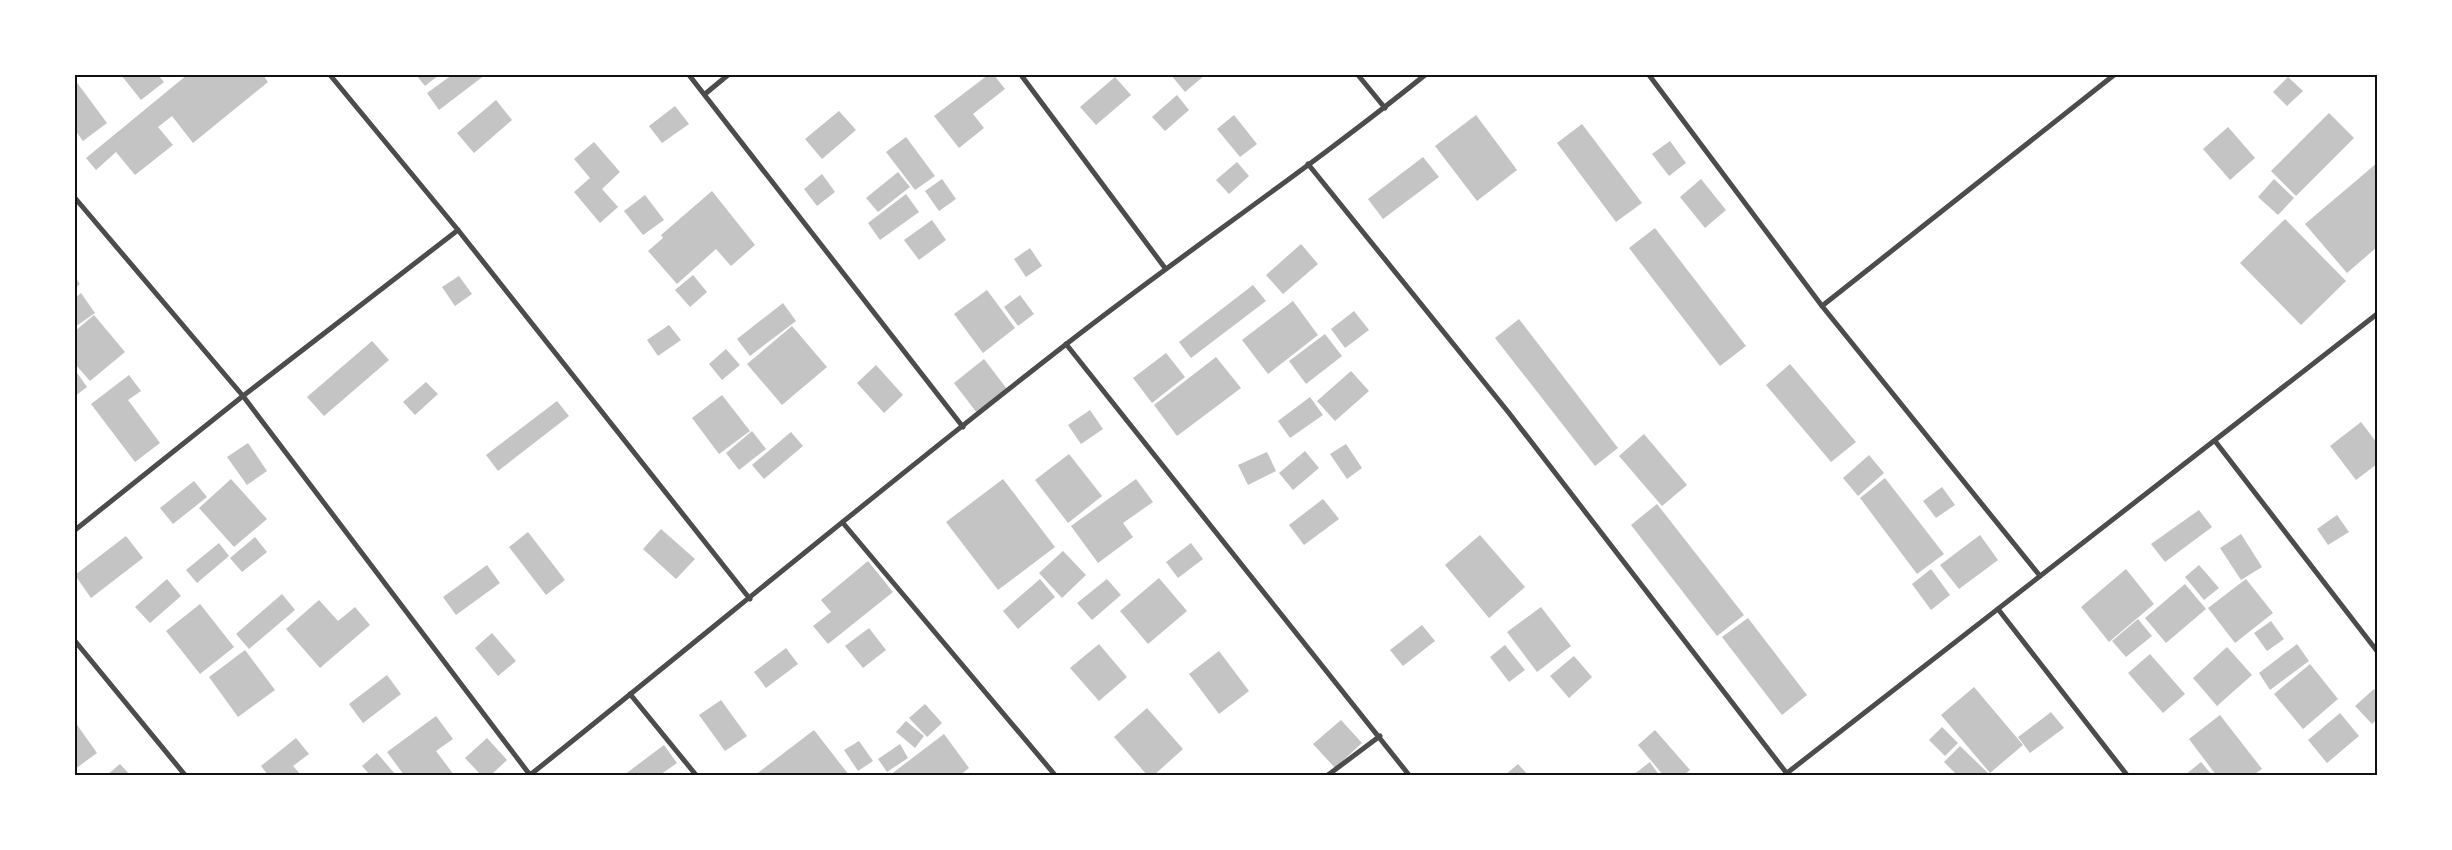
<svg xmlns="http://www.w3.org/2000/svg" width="2452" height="850" font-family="'Archivo Narrow',sans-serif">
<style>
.building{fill:#c4c4c4}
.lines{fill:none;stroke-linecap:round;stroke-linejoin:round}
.minor{stroke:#4c4c4c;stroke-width:5}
.neatline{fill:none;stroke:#111;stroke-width:2}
</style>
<rect width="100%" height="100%" fill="#fff"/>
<g class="building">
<polygon points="121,75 158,75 164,82 141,100"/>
<polygon points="187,75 263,75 268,82 193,143 172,116 158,127 173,145 135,175 116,152 96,170 86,158"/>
<polygon points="416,75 439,75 425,86"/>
<polygon points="452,75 485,75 439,110 427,93"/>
<polygon points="988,75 994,75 1005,89 973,114 984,128 959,148 934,116"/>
<polygon points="1171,75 1205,75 1185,92"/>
<polygon points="1115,77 1131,95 1096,125 1080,107"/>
<polygon points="2288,77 2303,91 2287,106 2273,92"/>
<polygon points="75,80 107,123 83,141 75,130"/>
<polygon points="1177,95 1189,110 1165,131 1152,117"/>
<polygon points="496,100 512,120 474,153 457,133"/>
<polygon points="675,106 689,124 662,143 649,126"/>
<polygon points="839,111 856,130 822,159 805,139"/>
<polygon points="2329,113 2354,138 2296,196 2271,171"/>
<polygon points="1234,115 1257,144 1240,157 1217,129"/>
<polygon points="1476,115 1517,170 1477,201 1435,146"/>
<polygon points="1582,124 1642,203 1616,222 1557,143"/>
<polygon points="2228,127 2255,158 2230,180 2203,149"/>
<polygon points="906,137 935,176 915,190 886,152"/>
<polygon points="1670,141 1686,163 1669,176 1652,154"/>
<polygon points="594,142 620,172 602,189 618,207 600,223 574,192 590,178 574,159"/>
<polygon points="1423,157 1439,177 1383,219 1368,199"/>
<polygon points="1237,162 1249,176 1229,194 1216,180"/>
<polygon points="2377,163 2377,247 2347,273 2305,224"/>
<polygon points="898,172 910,187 878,212 866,198"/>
<polygon points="822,174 835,192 817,206 804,189"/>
<polygon points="942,179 956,199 939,211 925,191"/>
<polygon points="1701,179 1726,210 1705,228 1680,197"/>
<polygon points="2274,179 2294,198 2278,215 2258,197"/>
<polygon points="712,191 755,245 731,266 716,249 677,284 648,251 663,238 661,235"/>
<polygon points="906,194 919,212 880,240 868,223"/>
<polygon points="645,195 664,220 643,235 624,211"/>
<polygon points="2285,219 2346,281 2301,325 2240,263"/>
<polygon points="932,220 946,240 919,260 904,240"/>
<polygon points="1655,228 1746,346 1720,366 1629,248"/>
<polygon points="1301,244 1318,264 1283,294 1266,275"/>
<polygon points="1030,248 1042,266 1026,277 1014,259"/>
<polygon points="693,275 707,292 690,307 675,290"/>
<polygon points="459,276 472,294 455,306 442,287"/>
<polygon points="75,277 80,284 75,288"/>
<polygon points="1253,285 1266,301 1191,358 1179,342"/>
<polygon points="987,290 1015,328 983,353 954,314"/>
<polygon points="81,293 95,313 75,327 75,298"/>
<polygon points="1020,295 1034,314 1018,326 1004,307"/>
<polygon points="1293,301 1318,335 1268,374 1242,340"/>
<polygon points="783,303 796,321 750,356 737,339"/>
<polygon points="1354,311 1369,330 1345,348 1331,329"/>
<polygon points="94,315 125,352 90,381 75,364 75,331"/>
<polygon points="1519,319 1618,448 1595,466 1495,338"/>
<polygon points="669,325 681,340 658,356 647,340"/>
<polygon points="792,326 827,367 782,405 747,364"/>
<polygon points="1325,334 1342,356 1306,384 1289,361"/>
<polygon points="372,341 389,360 324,416 307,397"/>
<polygon points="726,349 740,365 722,380 709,364"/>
<polygon points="1166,353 1185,377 1152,403 1133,378"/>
<polygon points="1216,357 1241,388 1177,436 1154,405"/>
<polygon points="984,359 1007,389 977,413 954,383"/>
<polygon points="1790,364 1856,442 1831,462 1766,385"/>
<polygon points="876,365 903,395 884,413 857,383"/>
<polygon points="75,370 87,387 75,396"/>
<polygon points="1351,371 1369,391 1335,421 1317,401"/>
<polygon points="129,375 141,391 128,400 160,443 135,462 91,404"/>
<polygon points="426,382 438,394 415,415 403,402"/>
<polygon points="722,395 750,431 719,454 692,418"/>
<polygon points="1310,397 1323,415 1290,438 1278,421"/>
<polygon points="557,401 569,416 498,471 486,455"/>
<polygon points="1090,410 1103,429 1081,444 1068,425"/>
<polygon points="2361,422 2377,443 2377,464 2356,480 2330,446"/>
<polygon points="752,431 766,449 739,470 726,453"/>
<polygon points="791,432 803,446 764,479 752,465"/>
<polygon points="1644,434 1687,485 1662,506 1619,456"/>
<polygon points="248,443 267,471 247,485 227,457"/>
<polygon points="1346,444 1362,468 1347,479 1330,454"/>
<polygon points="1305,451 1319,468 1293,490 1279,473"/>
<polygon points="1267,452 1276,471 1248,485 1238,465"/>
<polygon points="1069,454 1102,496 1068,523 1035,480"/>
<polygon points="1869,455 1884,473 1858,496 1843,478"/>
<polygon points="1885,478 1944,554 1917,574 1860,498"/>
<polygon points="231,479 267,519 234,547 199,508"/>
<polygon points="1003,479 1055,547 998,590 946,522"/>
<polygon points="1136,479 1153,502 1123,523 1133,537 1098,563 1071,526"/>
<polygon points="194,481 207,497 173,524 160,508"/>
<polygon points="1942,487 1955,505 1936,518 1923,501"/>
<polygon points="1323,499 1339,519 1304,545 1289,525"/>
<polygon points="1657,504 1744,615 1717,636 1631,525"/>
<polygon points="2199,510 2212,527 2165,562 2151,544"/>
<polygon points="2337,515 2349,532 2328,545 2317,529"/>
<polygon points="661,529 695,559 676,579 643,549"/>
<polygon points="528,532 565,580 546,595 509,547"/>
<polygon points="2241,534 2262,567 2241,580 2220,548"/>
<polygon points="1480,535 1525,587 1489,618 1445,565"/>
<polygon points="1980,535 1998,560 1959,589 1940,565"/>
<polygon points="126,536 143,558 91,598 75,575"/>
<polygon points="255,537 267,552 242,572 230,558"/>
<polygon points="219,543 229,556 197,583 186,570"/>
<polygon points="1191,543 1203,559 1178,578 1166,562"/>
<polygon points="1063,551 1086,575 1062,598 1039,573"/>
<polygon points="868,561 893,592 828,644 813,626 831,612 821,600"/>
<polygon points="487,565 500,583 456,615 443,597"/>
<polygon points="2199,565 2219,588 2204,600 2185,577"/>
<polygon points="1931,569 1950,595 1931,610 1912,584"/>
<polygon points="2126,569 2154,604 2109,642 2081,607"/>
<polygon points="1159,578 1187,611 1148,644 1120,611"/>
<polygon points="167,579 181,596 150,623 135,607"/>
<polygon points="1040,579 1055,597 1018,629 1003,611"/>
<polygon points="1107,579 1121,595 1092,620 1077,603"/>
<polygon points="2246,579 2273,613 2235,643 2208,608"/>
<polygon points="2185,584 2206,609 2166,643 2145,618"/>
<polygon points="282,594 295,610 249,649 236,634"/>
<polygon points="319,600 338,621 355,607 370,625 320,668 286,629"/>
<polygon points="200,604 234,647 200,674 166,631"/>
<polygon points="1541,607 1571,646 1537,672 1507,632"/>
<polygon points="1748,618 1807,695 1782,715 1722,637"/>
<polygon points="2138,619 2152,636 2126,657 2112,641"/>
<polygon points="2271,621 2284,639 2267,651 2254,633"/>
<polygon points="1422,625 1435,641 1403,666 1390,650"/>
<polygon points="869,628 886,650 863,668 845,646"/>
<polygon points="492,633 516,661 498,676 475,648"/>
<polygon points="1099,644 1127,677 1099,701 1070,668"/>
<polygon points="2297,644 2309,661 2270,690 2259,673"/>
<polygon points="1505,645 1525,670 1509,682 1490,657"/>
<polygon points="2227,647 2252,675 2217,706 2193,678"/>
<polygon points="786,648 798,664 766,688 754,672"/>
<polygon points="245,650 275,690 238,717 209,677"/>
<polygon points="1219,651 1249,691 1219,714 1189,674"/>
<polygon points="2150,654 2185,694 2163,713 2128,673"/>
<polygon points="1574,656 1592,677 1569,698 1550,676"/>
<polygon points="2310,664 2338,699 2303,729 2274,694"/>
<polygon points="387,675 401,694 363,723 349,704"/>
<polygon points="1974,687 2023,745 1990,773 1941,715"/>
<polygon points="2374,689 2377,693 2377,719 2372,724 2355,706"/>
<polygon points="721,700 747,736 725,751 699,715"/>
<polygon points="925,704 942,723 927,737 909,718"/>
<polygon points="1147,708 1183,749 1154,775 1147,775 1114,737"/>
<polygon points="2051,712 2064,728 2030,753 2018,737"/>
<polygon points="2340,713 2359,736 2327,763 2308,740"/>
<polygon points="2220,715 2262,769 2253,775 2216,775 2189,739"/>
<polygon points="436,716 453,739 436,751 454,775 404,775 387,752"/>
<polygon points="1341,720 1362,743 1335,768 1313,744"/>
<polygon points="906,721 924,736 915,748 896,732"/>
<polygon points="75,722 97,753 75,769"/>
<polygon points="1942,727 1958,743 1945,756 1929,740"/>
<polygon points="814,730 849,775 797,773 755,775"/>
<polygon points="1655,730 1690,770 1684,775 1663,775 1638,745"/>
<polygon points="944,734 969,768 960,775 890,775"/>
<polygon points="296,738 309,754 293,766 301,775 268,775 261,766"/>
<polygon points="487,738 507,760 491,775 481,775 465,758"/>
<polygon points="859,741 873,761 858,771 844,750"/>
<polygon points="900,744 908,758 887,772 878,759"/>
<polygon points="664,745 677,763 660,775 624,775"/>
<polygon points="1960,746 1990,775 1957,775 1944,762"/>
<polygon points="377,753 395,774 394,775 370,775 362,766"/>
<polygon points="1650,762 1659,775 1633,775"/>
<polygon points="2201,762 2212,775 2185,775"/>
<polygon points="120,764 130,775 107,775"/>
<polygon points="1518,764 1528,775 1505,775"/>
</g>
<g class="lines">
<g class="minor">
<polyline points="330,75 458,230 750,599"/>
<polyline points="689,75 963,427"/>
<polyline points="1021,75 1165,268"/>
<polyline points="1358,75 1385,108"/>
<polyline points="1649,75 1822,306 2040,576"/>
<polyline points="705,94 728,75"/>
<polyline points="1308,164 1509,413 1788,775"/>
<path d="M 75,198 L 243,396 L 530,775 C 710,631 887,483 1069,342 C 1186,251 1310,168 1425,75"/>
<polyline points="1822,306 2114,75"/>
<polyline points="1066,344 1409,775"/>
<polyline points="2215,441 2377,651"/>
<polyline points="843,523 1055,775"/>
<polyline points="75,530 243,396 458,230"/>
<polyline points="1998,609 2127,775"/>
<polyline points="75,641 185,775"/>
<polyline points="630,694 696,775"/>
<polyline points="1787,773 2377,314"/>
<polyline points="1328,775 1380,736"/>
</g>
</g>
<rect width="2452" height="850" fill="none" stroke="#ffffff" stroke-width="152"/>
<rect x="76" y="76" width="2300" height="698" class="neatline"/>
</svg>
